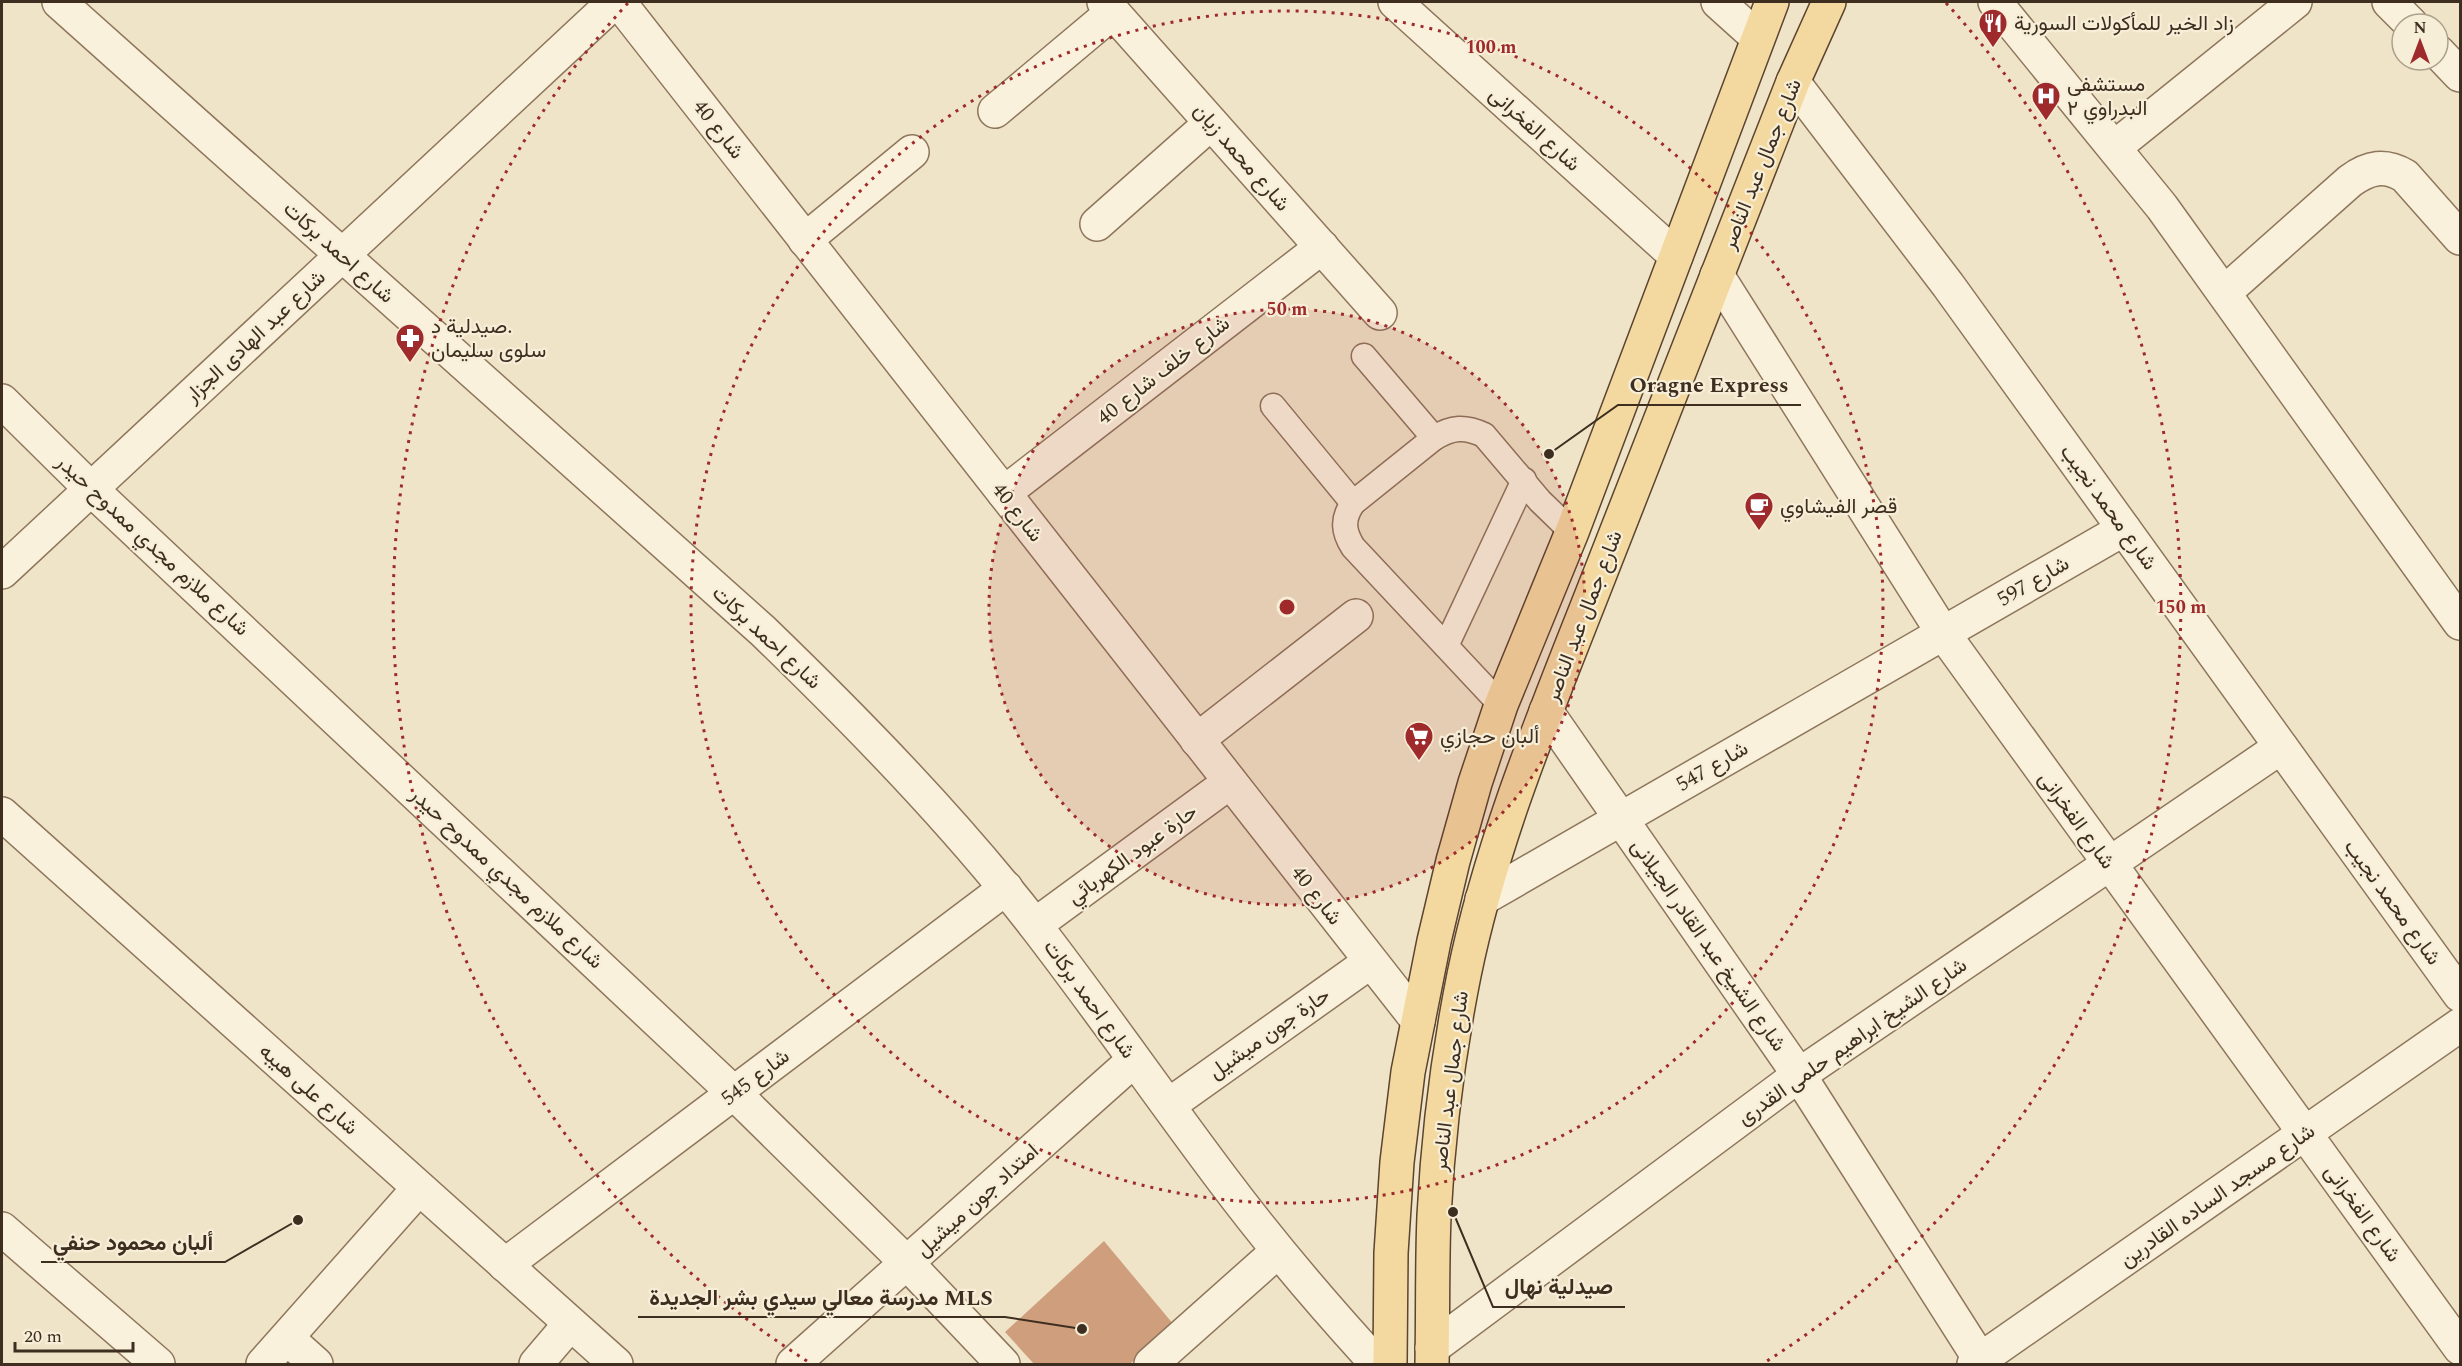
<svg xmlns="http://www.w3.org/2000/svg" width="2462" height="1366" font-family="Spectral,Vazirmatn,serif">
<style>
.building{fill:#cf9f7d}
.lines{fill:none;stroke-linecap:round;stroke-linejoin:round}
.service-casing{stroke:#8d765c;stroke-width:27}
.minor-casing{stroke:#8d765c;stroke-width:36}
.tertiary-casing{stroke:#8d765c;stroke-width:36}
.primary-casing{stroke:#5b4430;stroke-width:36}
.service{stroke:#faf1dc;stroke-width:24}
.minor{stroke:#faf1dc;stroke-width:33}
.tertiary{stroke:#faf1dc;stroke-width:33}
.primary{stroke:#f3d9a0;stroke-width:33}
.ring{fill:none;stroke:#9e2a2b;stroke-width:3;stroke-dasharray:3 6}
.labels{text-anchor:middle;stroke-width:4.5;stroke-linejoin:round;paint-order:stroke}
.poi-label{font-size:21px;fill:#3d2e20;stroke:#f7eed8;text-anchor:start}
.street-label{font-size:21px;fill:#3d2e20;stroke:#f7eed8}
.centre{fill:#9e2a2b;stroke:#f7eed8;stroke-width:3}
.ring-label{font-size:18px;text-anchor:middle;font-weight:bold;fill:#9e2a2b;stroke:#f7eed8;stroke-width:4.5;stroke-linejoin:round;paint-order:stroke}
.leader{fill:none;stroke:#3d2e20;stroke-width:2}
.callout-dot{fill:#3d2e20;stroke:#f7eed8;stroke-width:2}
.callout-label{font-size:22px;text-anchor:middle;font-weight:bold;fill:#3d2e20;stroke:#f7eed8;stroke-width:4.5;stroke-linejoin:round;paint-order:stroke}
</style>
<rect width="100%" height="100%" fill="#f0e4c8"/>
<polygon class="building" points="1104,1241 1174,1325 1130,1364 1034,1364 1005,1332"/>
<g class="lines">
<g class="service-casing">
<g id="service">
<polyline points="1364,356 1434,438"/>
<polyline points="1273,406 1353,503"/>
<polyline points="1446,646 1524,480"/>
<path d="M 1501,705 L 1353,547 C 1343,531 1342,519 1353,503 L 1434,438 C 1452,427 1465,426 1484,435 L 1540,501 L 1572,532"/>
</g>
</g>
<g class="minor-casing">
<g id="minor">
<path d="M 59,2 L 763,631 C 859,724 952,819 1034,924 C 1099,1008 1159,1095 1223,1180 C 1271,1244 1323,1305 1377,1364"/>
<polyline points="619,2 1418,1021"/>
<polyline points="1104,2 1380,313"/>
<polyline points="1395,2 1676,256"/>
<polyline points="2389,2 2411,24"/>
<polyline points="2438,52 2460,75"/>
<polyline points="995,111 1113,12"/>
<polyline points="2115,147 2295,2"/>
<polyline points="1097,224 1211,123"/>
<polyline points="805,240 912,152"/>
<polyline points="1717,275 1943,633 2460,1348"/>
<path d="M 2225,292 L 2350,181 C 2369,167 2385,164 2405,176 L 2460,238"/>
<polyline points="2,401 91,489 734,1093 907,1263 1003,1364"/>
<polyline points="1004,493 1322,247"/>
<polyline points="2,572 614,2"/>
<polyline points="1546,711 1799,1075 1983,1364"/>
<polyline points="1197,740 1356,616"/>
<polyline points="2,814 616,1364"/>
<polyline points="1482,899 2124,529"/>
<polyline points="1035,925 1230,782"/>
<polyline points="1169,1105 1370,962"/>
<polyline points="2,1229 158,1364"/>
<polyline points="505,1265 1006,888"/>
<polyline points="287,1338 316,1364"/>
<polyline points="1432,1348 1799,1075 2281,747"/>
<polyline points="263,1364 419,1188"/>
<polyline points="536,1364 570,1324"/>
<polyline points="793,1364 1134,1060"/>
<polyline points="1151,1364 1278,1251"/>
<polyline points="1974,1364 2460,1025"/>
</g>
</g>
<g class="tertiary-casing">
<g id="tertiary">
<polyline points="1718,2 1758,38"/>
<polyline points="1995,2 2162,207 2460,623"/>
<polyline points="1793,82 1948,285 2460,995"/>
</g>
</g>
<g class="primary-casing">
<g id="primary">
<polyline points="1390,1364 1391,1253 1397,1162 1408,1072 1434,941 1453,861 1475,783 1501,705 1572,532 1772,2"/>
<path d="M 1432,1364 C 1433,1315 1432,1265 1434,1216 C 1438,1135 1448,1055 1464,975 C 1492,838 1547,709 1598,579 C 1663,413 1728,248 1793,82 L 1829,2"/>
</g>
</g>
<use href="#service" class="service"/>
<use href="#minor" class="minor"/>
<use href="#tertiary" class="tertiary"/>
<use href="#primary" class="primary"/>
</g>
<circle cx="1287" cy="607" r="298" fill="#9e2a2b" fill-opacity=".12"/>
<g class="ring">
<circle cx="1287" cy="607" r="298"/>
<circle cx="1287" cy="607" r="596"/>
<path d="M807 1361A894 894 0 0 1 628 3M1946 3A894 894 0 0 1 1767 1361"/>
</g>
<defs>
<g id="restaurant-pin" transform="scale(1.5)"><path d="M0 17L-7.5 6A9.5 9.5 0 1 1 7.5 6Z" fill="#9e2a2b" stroke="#f7eed8"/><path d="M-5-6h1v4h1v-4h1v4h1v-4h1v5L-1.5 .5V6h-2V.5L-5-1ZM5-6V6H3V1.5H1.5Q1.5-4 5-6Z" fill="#fff"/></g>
<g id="hospital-pin" transform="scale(1.5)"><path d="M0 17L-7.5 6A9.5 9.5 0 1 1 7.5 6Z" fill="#9e2a2b" stroke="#f7eed8"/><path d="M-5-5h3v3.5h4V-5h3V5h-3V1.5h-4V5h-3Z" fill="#fff"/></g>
<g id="pharmacy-pin" transform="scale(1.5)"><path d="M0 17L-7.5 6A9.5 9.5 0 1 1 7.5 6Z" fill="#9e2a2b" stroke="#f7eed8"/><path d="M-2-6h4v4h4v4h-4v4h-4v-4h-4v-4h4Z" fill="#fff"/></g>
<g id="cafe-pin" transform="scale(1.5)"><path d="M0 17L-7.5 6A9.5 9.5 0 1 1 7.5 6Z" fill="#9e2a2b" stroke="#f7eed8"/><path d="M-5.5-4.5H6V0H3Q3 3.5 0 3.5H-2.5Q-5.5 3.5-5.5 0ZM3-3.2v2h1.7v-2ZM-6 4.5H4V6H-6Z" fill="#fff"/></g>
<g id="supermarket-pin" transform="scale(1.5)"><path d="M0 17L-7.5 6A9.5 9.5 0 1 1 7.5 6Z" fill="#9e2a2b" stroke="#f7eed8"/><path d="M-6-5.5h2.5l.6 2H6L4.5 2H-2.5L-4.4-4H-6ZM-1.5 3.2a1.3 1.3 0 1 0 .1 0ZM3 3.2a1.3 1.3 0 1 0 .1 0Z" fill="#fff"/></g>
</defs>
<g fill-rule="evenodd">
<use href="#restaurant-pin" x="1993" y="23"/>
<use href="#hospital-pin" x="2046" y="96"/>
<use href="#pharmacy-pin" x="410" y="338"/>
<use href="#cafe-pin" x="1759" y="506"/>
<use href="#supermarket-pin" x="1419" y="736"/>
</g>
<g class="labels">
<g class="poi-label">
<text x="2014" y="30">زاد الخير للمأكولات السورية</text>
<text x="2067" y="91">مستشفى<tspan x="2067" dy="24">البدراوي ٢</tspan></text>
<text x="431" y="333">صيدلية د.<tspan x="431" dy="24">سلوى سليمان</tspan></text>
<text x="1780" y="513">قصر الفيشاوي</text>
<text x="1440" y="743">ألبان حجازي</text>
</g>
<g class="street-label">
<text transform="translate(719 129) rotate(52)" y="7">شارع 40</text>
<text transform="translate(1535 129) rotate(42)" y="7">شارع الفخرانى</text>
<text transform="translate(1242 157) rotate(49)" y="7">شارع محمد زيان</text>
<text transform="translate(1761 164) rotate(-68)" y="7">شارع جمال عبد الناصر</text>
<text transform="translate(339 252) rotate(42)" y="7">شارع احمد بركات</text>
<text transform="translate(255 336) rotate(-43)" y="7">شارع عبد الهادى الجزار</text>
<text transform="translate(1163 370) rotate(-38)" y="7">شارع خلف شارع 40</text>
<text transform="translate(2109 507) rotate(54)" y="7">شارع محمد نجيب</text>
<text transform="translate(1018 512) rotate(52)" y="7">شارع 40</text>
<text transform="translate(153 545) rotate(43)" y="7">شارع ملازم مجدي ممدوح حيدر</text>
<text transform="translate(2033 581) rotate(-30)" y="7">شارع 597</text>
<text transform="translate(1583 616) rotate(-69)" y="7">شارع جمال عبد الناصر</text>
<text transform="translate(767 637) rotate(43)" y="7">شارع احمد بركات</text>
<text transform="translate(1712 766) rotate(-30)" y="7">شارع 547</text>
<text transform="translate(2077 820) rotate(54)" y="7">شارع الفخرانى</text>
<text transform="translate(1132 854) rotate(-36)" y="7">حارة عبود الكهربائي</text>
<text transform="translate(507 878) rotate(43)" y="7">شارع ملازم مجدي ممدوح حيدر</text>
<text transform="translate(1317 895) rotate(52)" y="7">شارع 40</text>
<text transform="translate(2393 902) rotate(54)" y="7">شارع محمد نجيب</text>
<text transform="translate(1709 945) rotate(55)" y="7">شارع الشيخ عبد القادر الجيلانى</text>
<text transform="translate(1090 999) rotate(54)" y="7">شارع احمد بركات</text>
<text transform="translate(1269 1033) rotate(-35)" y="7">حارة جون ميشيل</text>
<text transform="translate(1852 1041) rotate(-35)" y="7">شارع الشيخ ابراهيم حلمى القدرى</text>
<text transform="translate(755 1077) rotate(-37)" y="7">شارع 545</text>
<text transform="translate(1450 1081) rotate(-83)" y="7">شارع جمال عبد الناصر</text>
<text transform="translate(309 1089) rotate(42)" y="7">شارع على هيبه</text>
<text transform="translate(2217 1195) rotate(-35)" y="7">شارع مسجد الساده القادرين</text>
<text transform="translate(977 1200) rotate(-42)" y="7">امتداد جون ميشيل</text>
<text transform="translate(2363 1213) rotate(54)" y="7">شارع الفخرانى</text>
</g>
</g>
<circle cx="1287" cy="607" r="9" class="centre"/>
<g class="ring-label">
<text x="1491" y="53">100 m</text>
<text x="1287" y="315">50 m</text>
<text x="2181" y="613">150 m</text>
</g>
<path class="leader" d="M1549 454L1618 405H1801M298 1220L225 1262H41M1453 1212L1493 1307H1625M1082 1329L1005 1317H638"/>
<g class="callout-dot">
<circle cx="1549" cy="454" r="6"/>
<circle cx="298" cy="1220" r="6"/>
<circle cx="1453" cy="1212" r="6"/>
<circle cx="1082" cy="1329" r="6"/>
</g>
<g class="callout-label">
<text x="1709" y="392">Oragne Express</text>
<text x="133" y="1250">ألبان محمود حنفي</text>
<text x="1559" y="1294">صيدلية نهال</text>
<text x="821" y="1305">مدرسة معالي سيدي بشر الجديدة MLS</text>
</g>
<rect width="2462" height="1366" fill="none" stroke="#3d2e20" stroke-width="6"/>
<g transform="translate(2420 42)"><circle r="28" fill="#f7eed8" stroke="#ada18e" stroke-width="1.5"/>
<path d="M0-4.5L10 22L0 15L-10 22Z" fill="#9e2a2b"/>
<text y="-9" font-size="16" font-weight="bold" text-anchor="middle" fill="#3d2e20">N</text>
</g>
<path d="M15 1342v9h118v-9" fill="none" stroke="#3d2e20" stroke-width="3"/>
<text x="24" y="1342" font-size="18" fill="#3d2e20" stroke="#f7eed8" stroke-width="4.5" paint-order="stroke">20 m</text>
</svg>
